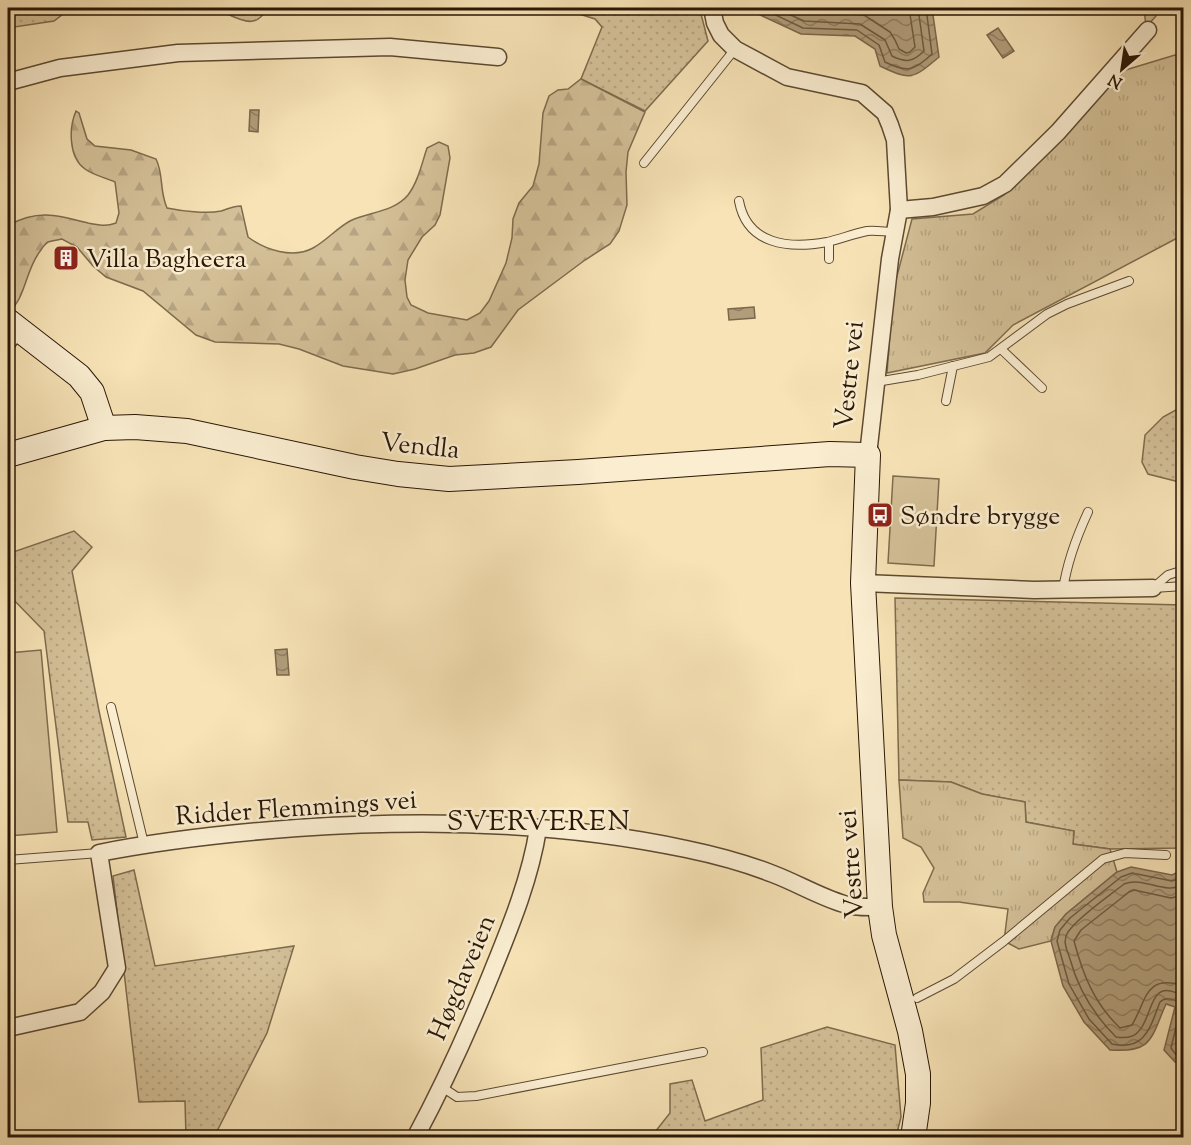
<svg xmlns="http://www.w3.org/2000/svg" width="1191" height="1145" font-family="'Sorts Mill Goudy',serif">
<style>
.grass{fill:url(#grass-dots);stroke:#7e6b4e;stroke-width:1.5}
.forest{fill:url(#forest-firs);stroke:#7e6b4e;stroke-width:1.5}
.park{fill:url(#park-tufts);stroke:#7e6b4e;stroke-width:1.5}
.garden{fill:#d4c098;stroke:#7e6b4e;stroke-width:1.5}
.water{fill:url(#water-waves);stroke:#7b674b;stroke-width:1.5}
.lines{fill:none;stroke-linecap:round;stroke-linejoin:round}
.shore{stroke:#6d5a40;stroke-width:1.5}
.lane-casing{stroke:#5c4931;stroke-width:10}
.street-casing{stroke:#5c4931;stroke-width:19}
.secondary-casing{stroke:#291605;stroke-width:26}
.lane{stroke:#faedd0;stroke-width:8}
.street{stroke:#faedd0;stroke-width:16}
.secondary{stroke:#faedd0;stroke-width:24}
.labels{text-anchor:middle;stroke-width:5;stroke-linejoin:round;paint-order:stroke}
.poi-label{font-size:26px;fill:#291605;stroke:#faedd0;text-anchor:start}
.street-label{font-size:26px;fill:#291605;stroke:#faedd0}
.quarter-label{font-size:28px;letter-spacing:1.5px;fill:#291605;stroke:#faedd0}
</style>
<defs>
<pattern id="grass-dots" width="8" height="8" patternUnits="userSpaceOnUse" patternTransform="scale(1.5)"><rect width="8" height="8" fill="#d4c098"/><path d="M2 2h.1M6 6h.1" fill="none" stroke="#b6a482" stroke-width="1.8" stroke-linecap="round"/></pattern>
<pattern id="forest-firs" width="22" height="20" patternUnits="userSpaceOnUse" patternTransform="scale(1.5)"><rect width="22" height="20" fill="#d4c098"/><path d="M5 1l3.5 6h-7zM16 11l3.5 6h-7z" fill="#b6a482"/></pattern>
<pattern id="park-tufts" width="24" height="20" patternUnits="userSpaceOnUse" patternTransform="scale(1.5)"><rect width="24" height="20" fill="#d4c098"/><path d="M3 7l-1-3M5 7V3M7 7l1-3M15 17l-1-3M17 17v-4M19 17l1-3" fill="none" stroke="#b6a482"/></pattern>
<pattern id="water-waves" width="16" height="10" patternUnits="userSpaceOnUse" patternTransform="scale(1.5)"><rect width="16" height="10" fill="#b19d7a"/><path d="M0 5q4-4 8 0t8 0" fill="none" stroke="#907f62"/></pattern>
</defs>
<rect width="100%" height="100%" fill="#f7e3b6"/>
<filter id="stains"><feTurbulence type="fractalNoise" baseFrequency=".00333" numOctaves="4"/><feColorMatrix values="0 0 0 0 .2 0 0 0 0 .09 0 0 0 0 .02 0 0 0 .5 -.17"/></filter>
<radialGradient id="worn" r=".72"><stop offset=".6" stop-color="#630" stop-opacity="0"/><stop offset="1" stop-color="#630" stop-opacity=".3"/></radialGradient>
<g class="grass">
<polygon points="8,8 71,8 54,21 8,28"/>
<path d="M 192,8 L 267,8 C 254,36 231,12 211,8 C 205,7 198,8 192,8 Z"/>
<polygon points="560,8 666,8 701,14 708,41 645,111 581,79 602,27 595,19"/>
<polygon points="1183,406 1183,481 1179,482 1148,474 1142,462 1145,435 1163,417"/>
<polygon points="74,531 92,547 72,571 99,711 126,837 92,840 88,822 68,822 44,631 8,594 8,561 13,552"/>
<polygon points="895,598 1183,605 1183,848 1110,849 1073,844 1074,831 1026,822 1025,802 982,794 951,782 899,780"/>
<polygon points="134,870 155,966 294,946 267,1033 214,1137 186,1137 185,1101 139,1102 113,876"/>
<polygon points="827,1027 895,1045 901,1117 896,1137 651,1137 670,1113 670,1084 692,1080 705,1121 763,1100 761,1048"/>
</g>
<path class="forest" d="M 581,79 L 645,112 L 628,152 L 626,172 L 627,205 L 619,231 L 610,244 L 585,260 L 518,310 L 491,347 L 474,353 L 455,355 L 415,369 L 393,374 L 343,366 L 299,349 L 279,344 L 215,342 L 196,335 L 143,291 L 106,277 L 93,266 L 77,247 L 62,239 C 58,240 51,241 48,242 C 46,243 42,248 41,250 C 25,269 26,300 8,312 L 9,225 C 38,209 57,215 88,223 C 100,225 105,227 116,223 L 119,213 L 115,182 C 106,178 93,175 85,169 C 68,157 69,127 76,111 L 79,113 L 87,139 L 95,146 L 131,150 L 156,159 C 164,175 159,190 167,208 C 181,211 207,214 221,211 C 228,209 233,206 241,206 L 248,237 C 265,250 293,259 313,248 C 326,241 337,228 350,221 C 369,212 394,212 408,195 C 418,182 422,163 427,148 L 439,142 L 448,146 L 450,158 L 440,215 L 435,225 L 422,237 L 408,260 L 405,280 L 407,297 L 411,305 L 428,313 L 467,320 L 480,313 L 489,301 L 506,263 L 512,238 L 513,219 L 519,203 L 533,186 L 539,164 L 543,113 L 549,96 L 558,90 L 568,89 Z"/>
<g class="park">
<polygon points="1144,8 1155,8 1156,16 1146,27"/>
<polygon points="1175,55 1183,55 1183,235 1013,325 985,353 887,373 893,291 912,219 973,214 1004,195 1119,72"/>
<polygon points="899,780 951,782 982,794 1025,802 1026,822 1074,831 1073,844 1110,849 1117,872 1066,914 1055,927 1051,941 1019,949 1004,941 1008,909 959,902 924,902 923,893 934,868 921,847 903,838"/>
</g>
<g class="garden">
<polygon points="893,476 939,479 934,566 888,563"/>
<polygon points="41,650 57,832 8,836 8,653"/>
</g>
<g class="water">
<path d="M 753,8 L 932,8 L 939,57 C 913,79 911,81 880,66 L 875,49 L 855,36 L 801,34 L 760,15 Z"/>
<polygon points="998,28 1014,51 1003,58 987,35"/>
<polygon points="250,110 259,110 258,132 249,131"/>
<polygon points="754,307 755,318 729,320 728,309"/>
<polygon points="287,649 289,675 277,675 275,650"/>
<path d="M 1131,867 L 1172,875 L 1183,870 L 1183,1062 L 1175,1062 L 1164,1050 L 1175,1007 L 1166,1004 C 1151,1038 1153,1053 1110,1050 L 1084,1022 L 1063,986 L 1051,941 L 1055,927 L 1066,914 L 1117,872 Z"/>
</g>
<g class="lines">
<g class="shore">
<path d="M 761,8 L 803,28 L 857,30 L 879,45 L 885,62 C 907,73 914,71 932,54 L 926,8"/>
<path d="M 775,8 L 804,21 L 860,24 L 885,40 L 892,56 C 906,63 913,62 924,51 L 918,8"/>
<polyline points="797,8 807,12 864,15 890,32 895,40 899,49 906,53 910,52 915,47 909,8"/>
<path d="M 1184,877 L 1172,881 L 1132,873 L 1121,877 L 1070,918 L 1060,930 L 1057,941 L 1069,984 L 1089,1019 L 1112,1044 C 1146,1051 1150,1027 1160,1002 C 1166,996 1177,999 1181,1006 L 1171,1048 L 1177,1056 L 1184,1056"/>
<path d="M 1184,885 C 1164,895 1144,876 1124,884 C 1109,896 1078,917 1068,932 C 1062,941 1067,950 1070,959 C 1078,989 1093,1014 1116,1037 C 1123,1038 1133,1038 1138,1032 C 1154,1017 1148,974 1184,997"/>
<path d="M 1184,895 L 1171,898 L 1134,890 L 1129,892 L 1081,930 L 1074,941 C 1083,975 1094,1003 1120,1028 L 1132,1025 C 1147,1000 1145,973 1184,986"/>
</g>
<g class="lane-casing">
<g id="lane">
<polyline points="644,163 735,49"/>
<path d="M 739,201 C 747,245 789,249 827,242 C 840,239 853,234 867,231 C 876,230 886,232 895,232"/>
<polyline points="829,259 829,242"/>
<polyline points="1001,349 1042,388"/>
<polyline points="876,382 918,375 989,357 1047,314 1067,304 1129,281"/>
<polyline points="946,401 953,366"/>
<polyline points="1153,588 1168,575 1184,570"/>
<polyline points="1153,588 1184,586"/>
<path d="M 1063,590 C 1067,562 1076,538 1088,512"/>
<polyline points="111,707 144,844"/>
<polyline points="8,860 99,853"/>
<polyline points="917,998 954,979 1004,941 1103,859 1125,853 1166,855"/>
<polyline points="442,1087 457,1097 476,1096 703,1052"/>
</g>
</g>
<g class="street-casing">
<g id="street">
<polyline points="712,8 715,23 721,35 735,49 787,77 862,93 885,113 890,125 895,140 899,210 890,259 868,455"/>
<polyline points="8,82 60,68 178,53 390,47 498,57"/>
<polyline points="899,210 933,207 983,196 1005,184 1058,132 1148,30"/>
<polyline points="8,341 18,330"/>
<polyline points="863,583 1034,590 1153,588"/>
<path d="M 8,1028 L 80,1012 L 102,992 L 117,968 L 99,853 C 165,840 230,833 297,828 C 426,819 559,822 686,849 C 715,855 745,863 773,874 C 797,883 820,897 844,904 C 855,908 868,907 880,907"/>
<path d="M 415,1138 C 444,1084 469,1029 492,972 C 511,925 530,879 538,829"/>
</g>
</g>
<g class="secondary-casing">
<g id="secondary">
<polyline points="8,321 79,376 92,392 104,428"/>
<polyline points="8,455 104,428 135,427 187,431 355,467 398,474 449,479 578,472 830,454 868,455 863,583 880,907 884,935 910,1031 918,1074 918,1103 913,1138"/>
</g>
</g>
<use href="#lane" class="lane"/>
<use href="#street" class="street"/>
<use href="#secondary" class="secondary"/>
</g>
<defs>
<g id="building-square" transform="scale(1.35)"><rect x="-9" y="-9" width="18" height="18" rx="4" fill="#8f2418" stroke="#faedd0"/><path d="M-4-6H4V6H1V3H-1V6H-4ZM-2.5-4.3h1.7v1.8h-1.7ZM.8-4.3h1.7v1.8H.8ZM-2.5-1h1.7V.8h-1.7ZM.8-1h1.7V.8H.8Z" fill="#fff"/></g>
<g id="bus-square" transform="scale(1.35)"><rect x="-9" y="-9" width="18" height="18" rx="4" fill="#8f2418" stroke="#faedd0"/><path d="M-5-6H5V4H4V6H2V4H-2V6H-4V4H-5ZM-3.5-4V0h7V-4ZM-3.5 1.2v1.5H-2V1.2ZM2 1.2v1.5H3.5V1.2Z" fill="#fff"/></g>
</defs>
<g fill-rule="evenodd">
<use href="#building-square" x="66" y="258"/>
<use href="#bus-square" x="880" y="515"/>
</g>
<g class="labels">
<g class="poi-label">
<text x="86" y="267">Villa Bagheera</text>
<text x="900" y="524">Søndre brygge</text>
</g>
<g class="street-label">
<text transform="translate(848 375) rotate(-84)" y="9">Vestre vei</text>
<text transform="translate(420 445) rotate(6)" y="9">Vendla</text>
<text transform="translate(296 807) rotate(-4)" y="9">Ridder Flemmings vei</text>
<text transform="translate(850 864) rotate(-94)" y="9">Vestre vei</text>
<text transform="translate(461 977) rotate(-67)" y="9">Høgdaveien</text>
</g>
<g class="quarter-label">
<text x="539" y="830">SVERVEREN</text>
</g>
</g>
<rect width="1191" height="1145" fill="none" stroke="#f7e3b6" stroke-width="30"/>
<rect x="9" y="9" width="1173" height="1127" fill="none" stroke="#291605" stroke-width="3"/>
<rect x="15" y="15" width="1161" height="1115" fill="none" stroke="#291605" stroke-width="1.5"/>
<g transform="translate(1122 69) rotate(209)" stroke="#faedd0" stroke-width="4.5" paint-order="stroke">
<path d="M0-4.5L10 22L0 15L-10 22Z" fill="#291605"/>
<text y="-9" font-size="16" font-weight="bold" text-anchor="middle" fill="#291605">N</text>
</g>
<rect width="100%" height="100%" filter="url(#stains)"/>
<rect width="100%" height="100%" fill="url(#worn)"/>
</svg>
